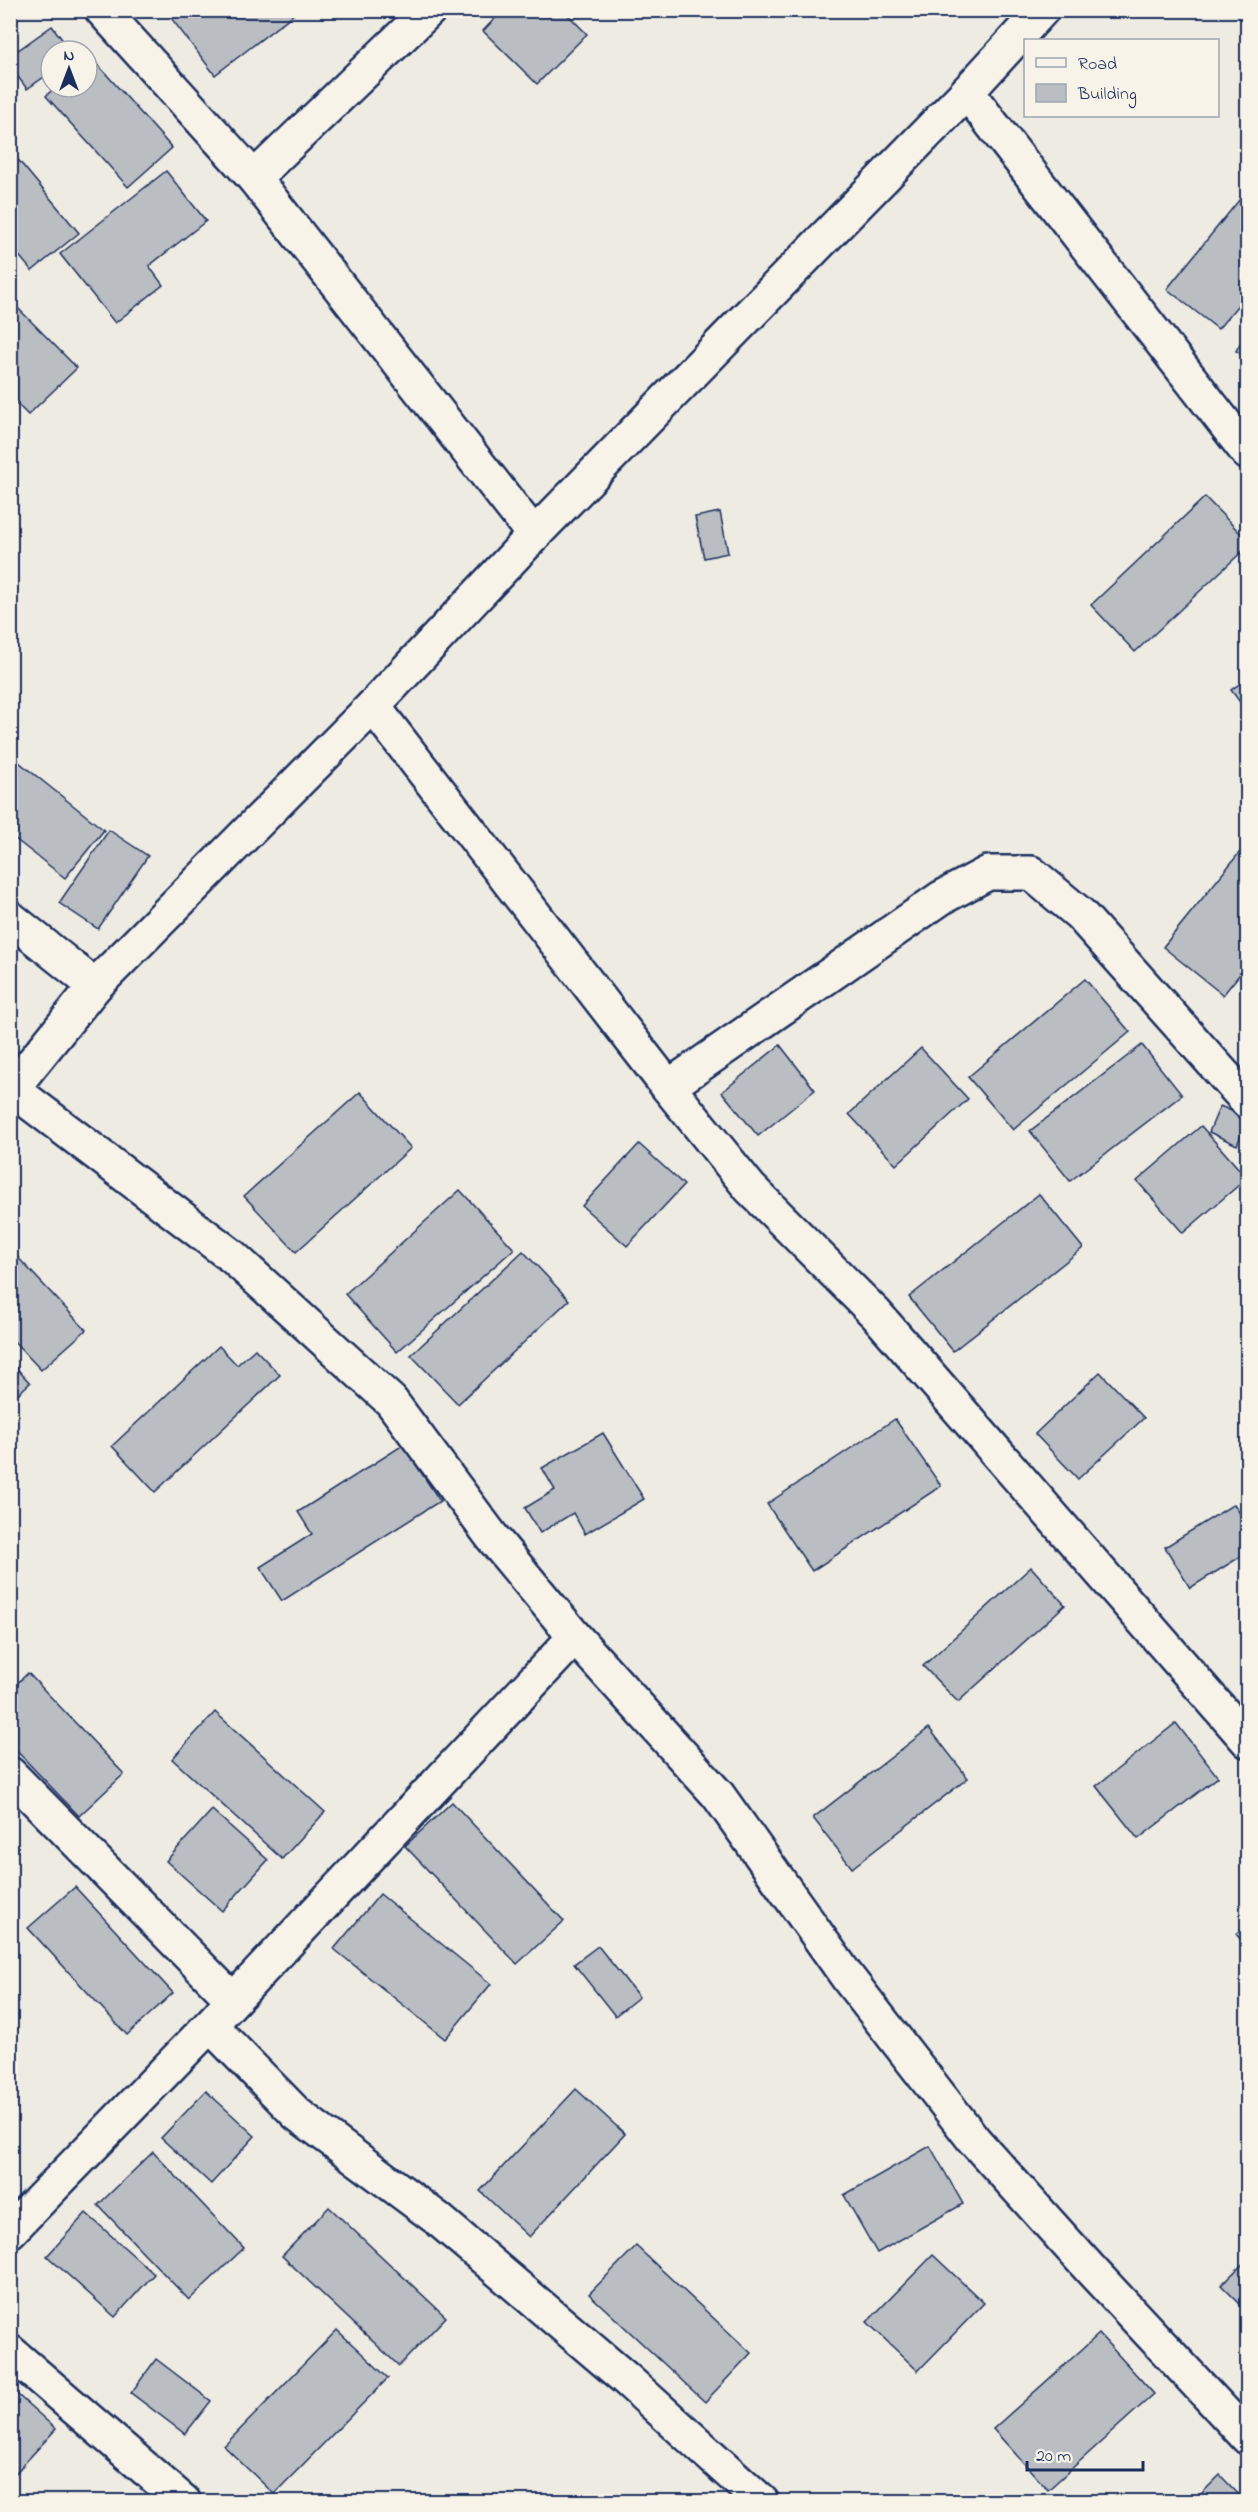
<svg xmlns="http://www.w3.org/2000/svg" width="1258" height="2512" font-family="'Indie Flower',sans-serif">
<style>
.building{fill:#babdc2;stroke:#1b2f5e;stroke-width:1.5}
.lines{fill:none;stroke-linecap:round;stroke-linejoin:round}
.street-casing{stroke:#1b2f5e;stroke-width:38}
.street{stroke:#f7f3e8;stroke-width:33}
</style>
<rect width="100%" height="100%" fill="#eeebe2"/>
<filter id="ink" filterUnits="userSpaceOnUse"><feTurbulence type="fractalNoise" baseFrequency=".0167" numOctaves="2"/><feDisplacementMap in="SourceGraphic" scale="12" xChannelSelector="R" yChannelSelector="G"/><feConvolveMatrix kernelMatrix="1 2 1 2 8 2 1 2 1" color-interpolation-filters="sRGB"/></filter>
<g filter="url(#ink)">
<g class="building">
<polygon points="181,10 299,10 215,75 171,18"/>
<polygon points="503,10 563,10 587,34 537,84 483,31"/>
<polygon points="52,26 71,51 51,51 51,72 27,89 10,66 10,56"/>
<polygon points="90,56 172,148 128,187 46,96 55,87 87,87 87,59"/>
<polygon points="10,150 79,233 32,271 10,245"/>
<polygon points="166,171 206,221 149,266 163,285 115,323 60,254"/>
<polygon points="1248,189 1248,293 1218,329 1167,289"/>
<polygon points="10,300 77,368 28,415 10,397"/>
<polygon points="1248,329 1248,358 1236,351"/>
<polygon points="1205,497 1248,541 1248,546 1135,652 1091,605"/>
<polygon points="720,512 728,553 704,558 695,517"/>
<polygon points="1248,678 1248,713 1231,690"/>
<polygon points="10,755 104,830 65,878 10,835"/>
<polygon points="109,830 148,856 98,929 59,903"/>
<polygon points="1248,842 1248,964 1223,995 1163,947"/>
<polygon points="1085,979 1130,1032 1013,1130 968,1077"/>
<polygon points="780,1045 815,1090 758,1136 722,1092"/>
<polygon points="1142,1045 1182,1095 1070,1181 1030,1131"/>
<polygon points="921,1048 968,1099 896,1165 849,1114"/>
<polygon points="360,1092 411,1148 296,1252 244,1196"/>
<polygon points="1220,1106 1248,1118 1237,1145 1209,1132"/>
<polygon points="1201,1126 1247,1178 1183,1233 1137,1181"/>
<polygon points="639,1144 684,1185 627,1246 582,1206"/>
<polygon points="460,1190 514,1249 397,1352 345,1294"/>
<polygon points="1039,1194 1083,1248 953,1351 909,1297"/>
<polygon points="10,1249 86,1330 41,1370 10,1337"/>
<polygon points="523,1251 569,1300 458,1404 411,1355"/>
<polygon points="219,1346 237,1365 255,1349 280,1375 155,1492 112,1446"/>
<polygon points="10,1361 30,1383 10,1401"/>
<polygon points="1100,1372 1144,1418 1078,1479 1035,1434"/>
<polygon points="895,1419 941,1486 812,1571 767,1504"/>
<polygon points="603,1433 644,1499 585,1534 573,1513 540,1533 525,1508 555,1490 542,1468"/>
<polygon points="403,1445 440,1501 282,1601 260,1567 312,1534 298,1512"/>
<polygon points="1234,1504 1248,1526 1248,1552 1190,1588 1165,1547"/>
<polygon points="1031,1567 1065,1605 958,1702 923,1666"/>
<polygon points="28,1673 124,1774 79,1816 10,1744 10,1690"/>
<polygon points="215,1712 325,1812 282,1859 172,1759"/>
<polygon points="1176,1723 1218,1777 1138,1839 1096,1786"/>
<polygon points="929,1728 968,1778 852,1868 813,1818"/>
<polygon points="452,1802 564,1921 517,1964 405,1846"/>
<polygon points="212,1810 268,1860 222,1911 166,1861"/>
<polygon points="75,1887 173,1993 127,2035 28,1928"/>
<polygon points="380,1894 491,1984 445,2039 334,1949"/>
<polygon points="1248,1925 1248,1948 1236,1934"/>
<polygon points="598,1946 639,1997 615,2016 574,1964"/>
<polygon points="576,2089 625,2134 529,2237 480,2191"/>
<polygon points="206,2091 255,2136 211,2184 161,2138"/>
<polygon points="930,2146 963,2204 877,2253 844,2195"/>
<polygon points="153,2152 244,2248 189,2300 98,2205"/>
<polygon points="329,2207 446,2317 399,2366 282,2256"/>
<polygon points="86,2213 154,2274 115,2317 47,2256"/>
<polygon points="636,2246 751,2353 705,2402 589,2294"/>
<polygon points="933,2255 984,2303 918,2371 867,2322"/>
<polygon points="1248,2259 1248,2312 1221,2285"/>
<polygon points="337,2330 388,2378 274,2494 224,2446"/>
<polygon points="1099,2334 1154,2394 1048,2490 993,2429"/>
<polygon points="156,2359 211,2401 185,2434 131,2393"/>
<polygon points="10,2388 56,2429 10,2479"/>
<polygon points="1220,2475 1246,2502 1193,2502"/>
</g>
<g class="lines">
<g class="street-casing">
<g id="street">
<polyline points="102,10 254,178 534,535"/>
<polyline points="967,92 1248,453"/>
<polyline points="254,178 429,10"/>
<polyline points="373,706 668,1087 750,1188 876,1314 1248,1741"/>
<polyline points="10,918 95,986"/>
<polyline points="668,1087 941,898 988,873 1031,873 1080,914 1248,1102"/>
<polyline points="12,1089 233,1257 391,1401 492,1537 575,1637 718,1795 848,1978 974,2140 1092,2271 1248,2438"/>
<polyline points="10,1091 95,986 373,706 534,535 967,92 1042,10"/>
<polyline points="10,1774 233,2000"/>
<polyline points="210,2025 297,2114 438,2219 625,2378 762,2502"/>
<polyline points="10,2231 210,2025 575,1637"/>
<polyline points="10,2352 184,2502"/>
</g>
</g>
<use href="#street" class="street"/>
</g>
</g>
<rect width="1258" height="2512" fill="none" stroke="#f7f3e8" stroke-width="36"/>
<rect x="18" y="18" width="1222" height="2476" fill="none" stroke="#1b2f5e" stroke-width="2" filter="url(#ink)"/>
<rect x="1024" y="39" width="195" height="78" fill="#f7f3e8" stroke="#9fa5b1" stroke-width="1.5"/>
<rect x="1036" y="58" width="30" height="9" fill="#f7f3e8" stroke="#9fa5b1" stroke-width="1.5"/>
<text x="1078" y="69" font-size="18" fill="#1b2f5e">Road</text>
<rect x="1036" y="84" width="30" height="18" fill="#babdc2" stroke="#9fa5b1" stroke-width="1.5"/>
<text x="1078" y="99" font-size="18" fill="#1b2f5e">Building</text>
<g transform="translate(69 69)"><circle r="28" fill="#f7f3e8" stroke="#9fa5b1" stroke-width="1.5"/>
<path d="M0-4.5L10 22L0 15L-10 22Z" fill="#1b2f5e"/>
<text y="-9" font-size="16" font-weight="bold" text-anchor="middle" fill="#1b2f5e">N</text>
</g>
<path d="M1027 2461v9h116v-9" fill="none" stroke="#1b2f5e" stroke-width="3"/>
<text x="1036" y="2461" font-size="18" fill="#1b2f5e" stroke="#f7f3e8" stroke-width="4.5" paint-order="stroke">20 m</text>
</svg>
